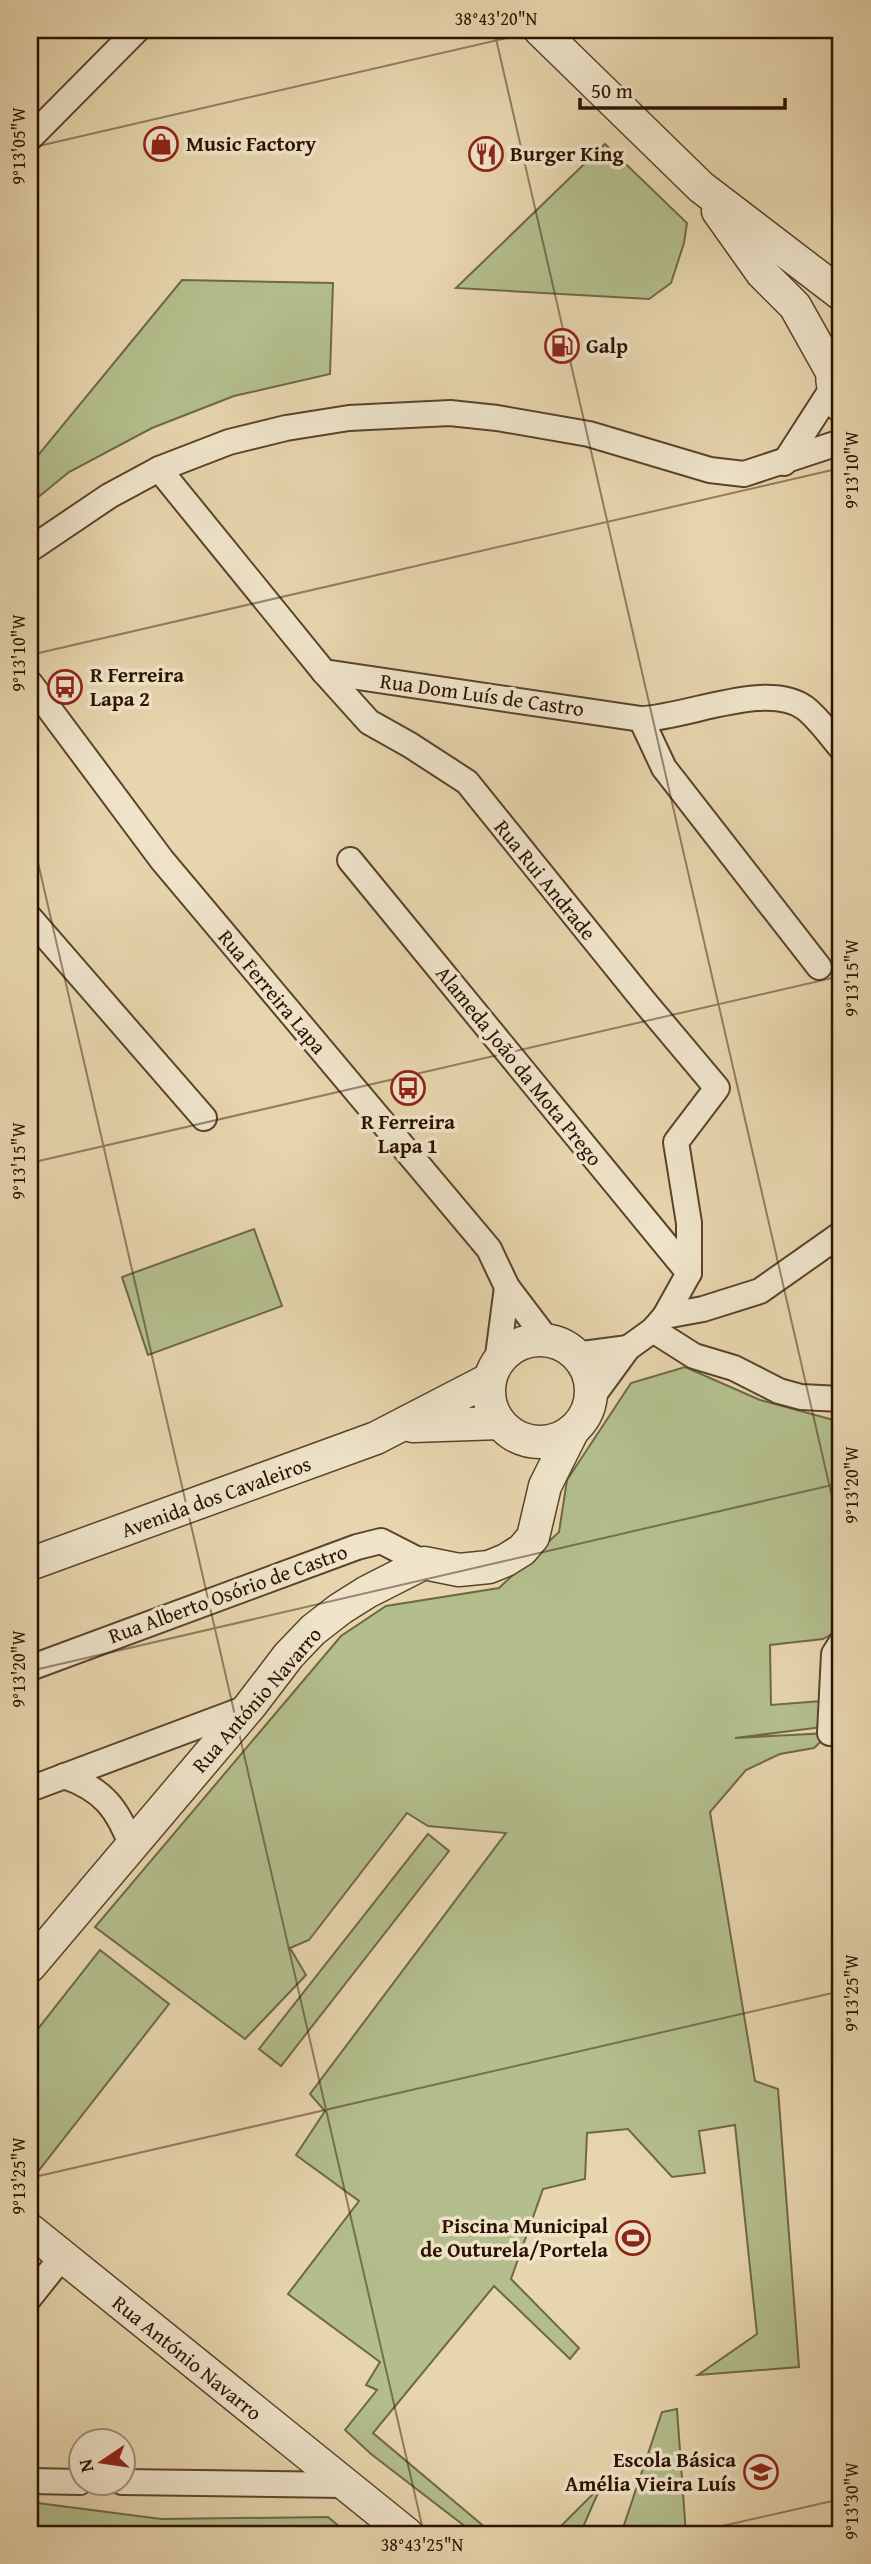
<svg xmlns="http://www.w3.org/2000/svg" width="871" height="2564" font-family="'Gentium Book Plus',serif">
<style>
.green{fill:#b3be8c;stroke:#6f6846;stroke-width:2}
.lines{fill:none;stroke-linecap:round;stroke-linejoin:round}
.minor-casing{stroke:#5a432b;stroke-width:28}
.tertiary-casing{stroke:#5a432b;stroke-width:35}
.minor{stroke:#efe4ca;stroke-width:24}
.tertiary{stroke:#efe4ca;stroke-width:32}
.ticks{fill:none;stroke:#2b1200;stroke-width:2;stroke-opacity:0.45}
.labels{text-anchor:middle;stroke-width:7;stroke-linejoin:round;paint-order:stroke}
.poi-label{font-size:21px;font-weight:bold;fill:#2b1200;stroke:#efe4ca;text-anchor:start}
.street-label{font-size:21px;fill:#2b1200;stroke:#efe4ca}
.neatline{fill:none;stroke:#2b1200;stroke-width:2.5}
.ticks-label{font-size:18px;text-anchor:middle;fill:#2b1200}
</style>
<rect width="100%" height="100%" fill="#e7d5ad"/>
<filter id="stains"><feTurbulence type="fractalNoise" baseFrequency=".00286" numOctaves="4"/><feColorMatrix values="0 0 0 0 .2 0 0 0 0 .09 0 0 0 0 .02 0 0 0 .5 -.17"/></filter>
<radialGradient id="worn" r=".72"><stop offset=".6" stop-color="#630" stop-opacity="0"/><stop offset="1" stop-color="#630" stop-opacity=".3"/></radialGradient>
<g class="green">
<polygon points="605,144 687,223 684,243 671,283 649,299 456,288"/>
<polygon points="182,280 333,283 330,374 234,396 152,428 69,472 30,504 30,465"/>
<polygon points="254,1229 282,1306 148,1355 122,1277"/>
<polygon points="685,1367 760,1400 841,1422 841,1629 823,1639 770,1645 771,1705 821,1701 823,1727 735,1738 830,1733 814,1748 780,1754 746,1770 710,1812 755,2081 778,2089 799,2367 698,2375 757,2334 735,2125 699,2131 705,2173 672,2177 628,2129 587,2133 585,2179 543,2189 511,2279 579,2348 570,2359 494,2286 373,2433 493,2534 475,2534 371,2454 345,2430 377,2390 366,2385 380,2362 288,2294 359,2201 296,2155 325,2111 310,2094 506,1833 428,1826 407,1813 309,1940 290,1948 306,1975 245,2039 95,1927 341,1636 386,1606 499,1588 559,1532 567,1480 631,1383"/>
<polygon points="428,1834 449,1851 281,2066 259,2049"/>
<polygon points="100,1950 169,2004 36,2174 30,2168 30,2039"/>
<polygon points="677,2409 686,2534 621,2534 662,2412"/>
<polygon points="601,2486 580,2534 553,2534"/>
<polygon points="30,2502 161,2519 328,2517 348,2534 30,2534"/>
</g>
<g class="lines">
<g class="minor-casing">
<g id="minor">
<polyline points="30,138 137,30"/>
<polyline points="784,463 833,387"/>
<polyline points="159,469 324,672 369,722 410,745 467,782 643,1000 717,1088 676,1142 689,1223 689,1273 665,1316 653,1330 628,1348 590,1400"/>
<polyline points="32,548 109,496 159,469 229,442 286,428 349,418 450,413 497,418 589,434 710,470 744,474 841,442"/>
<path d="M 324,672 L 641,719 C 686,718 767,680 805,708 C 818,718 830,735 841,748"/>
<polyline points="30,683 162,860 489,1249 507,1287 548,1341"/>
<polyline points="641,719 664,768 819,967"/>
<polyline points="350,860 689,1273"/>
<polyline points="30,918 204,1118"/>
<polyline points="665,1316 703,1309 760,1291 841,1234"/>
<polyline points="653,1330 694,1356 734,1368 779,1391 801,1397 841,1399"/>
<polyline points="575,1355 628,1348"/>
<polyline points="497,1363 507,1287"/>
<polyline points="30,1668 357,1547 381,1541 424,1563"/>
<polyline points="830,1733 834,1654 841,1643"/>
<path d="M 64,1776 C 103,1789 118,1809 132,1847"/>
<polyline points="30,1789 249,1707"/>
<polyline points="30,2297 62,2257"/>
<polyline points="30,2481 80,2482"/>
<polyline points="122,2482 344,2485"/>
</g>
</g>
<g class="tertiary-casing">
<g id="tertiary">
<polyline points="540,30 701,187 841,294"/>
<polyline points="718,211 762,273 795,306 832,372"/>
<path d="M 837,354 C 830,371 831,389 841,406"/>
<circle cx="540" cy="1391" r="51"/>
<polyline points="413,1426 500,1423"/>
<polyline points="30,1564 376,1438 490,1379"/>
<polyline points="30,1966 250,1706 289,1655 313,1630 340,1609 367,1592 424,1563 459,1570 489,1567 506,1560 522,1550 533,1537 545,1486 573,1430"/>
<polyline points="30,2230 407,2534"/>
</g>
</g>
<use href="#minor" class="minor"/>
<use href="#tertiary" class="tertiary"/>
</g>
<path class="ticks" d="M 494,30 L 841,1536M 30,148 L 541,30M 30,655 L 841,468M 30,828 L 424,2534M 30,1163 L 841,976M 30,1671 L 841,1483M 30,2178 L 841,1991M 687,2534 L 841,2499"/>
<defs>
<g id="shop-ring" transform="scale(1.75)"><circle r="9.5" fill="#efe4ca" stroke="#8f2418" stroke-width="1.5"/><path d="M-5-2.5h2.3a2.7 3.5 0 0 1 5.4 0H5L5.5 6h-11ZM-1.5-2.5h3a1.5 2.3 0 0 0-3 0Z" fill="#8f2418"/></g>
<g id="restaurant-ring" transform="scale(1.75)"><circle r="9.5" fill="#efe4ca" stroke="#8f2418" stroke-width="1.5"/><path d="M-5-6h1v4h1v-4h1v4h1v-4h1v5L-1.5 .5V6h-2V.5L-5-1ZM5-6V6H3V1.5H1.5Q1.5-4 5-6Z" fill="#8f2418"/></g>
<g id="fuel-ring" transform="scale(1.75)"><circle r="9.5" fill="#efe4ca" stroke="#8f2418" stroke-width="1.5"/><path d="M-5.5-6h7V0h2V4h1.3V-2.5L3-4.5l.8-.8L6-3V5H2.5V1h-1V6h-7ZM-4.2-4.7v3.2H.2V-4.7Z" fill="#8f2418"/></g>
<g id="bus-ring" transform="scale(1.75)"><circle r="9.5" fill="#efe4ca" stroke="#8f2418" stroke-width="1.5"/><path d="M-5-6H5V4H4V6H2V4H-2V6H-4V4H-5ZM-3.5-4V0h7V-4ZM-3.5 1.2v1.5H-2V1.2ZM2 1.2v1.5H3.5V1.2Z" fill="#8f2418"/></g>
<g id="stadium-ring" transform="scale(1.75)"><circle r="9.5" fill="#efe4ca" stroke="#8f2418" stroke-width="1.5"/><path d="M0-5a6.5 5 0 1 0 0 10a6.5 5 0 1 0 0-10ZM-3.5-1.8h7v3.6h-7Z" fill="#8f2418"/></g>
<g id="school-ring" transform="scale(1.75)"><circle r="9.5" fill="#efe4ca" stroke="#8f2418" stroke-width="1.5"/><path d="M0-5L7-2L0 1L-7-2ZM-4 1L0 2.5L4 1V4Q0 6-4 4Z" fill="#8f2418"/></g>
</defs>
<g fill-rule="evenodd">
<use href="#shop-ring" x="161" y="144"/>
<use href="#restaurant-ring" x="486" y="154"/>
<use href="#fuel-ring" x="562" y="346"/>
<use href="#bus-ring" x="65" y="687"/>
<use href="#bus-ring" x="408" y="1088"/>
<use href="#stadium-ring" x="633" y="2238"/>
<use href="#school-ring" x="761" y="2472"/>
</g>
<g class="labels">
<g class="poi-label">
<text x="186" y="151">Music Factory</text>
<text x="510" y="161">Burger King</text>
<text x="586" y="353">Galp</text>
<text x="90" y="682">R Ferreira<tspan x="90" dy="24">Lapa 2</tspan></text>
<text x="408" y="1129" text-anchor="middle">R Ferreira<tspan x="408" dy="24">Lapa 1</tspan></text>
<text x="608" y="2233" text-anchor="end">Piscina Municipal<tspan x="608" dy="24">de Outurela/Portela</tspan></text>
<text x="736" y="2467" text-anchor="end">Escola Básica<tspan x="736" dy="24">Amélia Vieira Luís</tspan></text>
</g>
<g class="street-label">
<text transform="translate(482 695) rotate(8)" y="7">Rua Dom Luís de Castro</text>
<text transform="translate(545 880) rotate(51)" y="7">Rua Rui Andrade</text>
<text transform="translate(272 992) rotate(50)" y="7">Rua Ferreira Lapa</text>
<text transform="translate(519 1066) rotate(51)" y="7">Alameda João da Mota Prego</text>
<text transform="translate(216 1497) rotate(-20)" y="7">Avenida dos Cavaleiros</text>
<text transform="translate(228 1594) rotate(-20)" y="7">Rua Alberto Osório de Castro</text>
<text transform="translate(257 1700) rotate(-49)" y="7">Rua António Navarro</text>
<text transform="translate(187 2358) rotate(39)" y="7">Rua António Navarro</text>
</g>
</g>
<rect width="871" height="2564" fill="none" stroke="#e7d5ad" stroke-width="77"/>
<g transform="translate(102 2462) rotate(257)"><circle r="33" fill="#efe4ca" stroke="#a19079" stroke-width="2"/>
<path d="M0-5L12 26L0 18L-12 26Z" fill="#8f2418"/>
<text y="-10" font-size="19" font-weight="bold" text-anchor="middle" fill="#2b1200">N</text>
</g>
<path d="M580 98v10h205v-10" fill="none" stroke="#2b1200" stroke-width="3.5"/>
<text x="591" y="98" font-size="21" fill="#2b1200" stroke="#efe4ca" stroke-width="5" paint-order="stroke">50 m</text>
<rect x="38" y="38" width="794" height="2488" class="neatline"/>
<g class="ticks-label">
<text x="496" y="25">38°43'20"N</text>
<text transform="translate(19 146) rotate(-90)" y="6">9°13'05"W</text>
<text transform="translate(852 470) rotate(-90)" y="6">9°13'10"W</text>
<text transform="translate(19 653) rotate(-90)" y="6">9°13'10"W</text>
<text transform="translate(852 978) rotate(-90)" y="6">9°13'15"W</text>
<text transform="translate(19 1161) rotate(-90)" y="6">9°13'15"W</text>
<text transform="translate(852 1485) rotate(-90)" y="6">9°13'20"W</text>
<text transform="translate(19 1669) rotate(-90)" y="6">9°13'20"W</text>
<text transform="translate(852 1993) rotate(-90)" y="6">9°13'25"W</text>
<text transform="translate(19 2176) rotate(-90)" y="6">9°13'25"W</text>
<text transform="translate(852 2501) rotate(-90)" y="6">9°13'30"W</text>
<text x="422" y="2551">38°43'25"N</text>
</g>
<rect width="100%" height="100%" filter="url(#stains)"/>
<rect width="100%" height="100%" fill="url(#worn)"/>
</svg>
